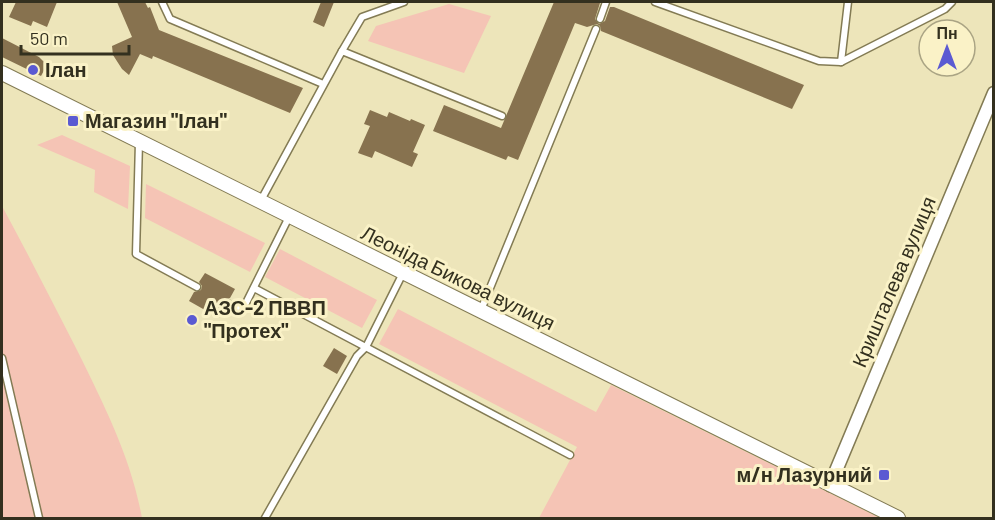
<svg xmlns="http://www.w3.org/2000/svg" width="995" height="520" font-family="Barlow,sans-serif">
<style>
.green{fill:#f5c4b5}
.building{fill:#87724f}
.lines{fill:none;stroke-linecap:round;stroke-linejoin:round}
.service-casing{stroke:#837b54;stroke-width:9}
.minor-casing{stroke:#837b54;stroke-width:15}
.tertiary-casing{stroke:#837b54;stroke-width:16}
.service{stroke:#fff;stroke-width:6}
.minor{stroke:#fff;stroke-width:12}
.tertiary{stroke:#fff;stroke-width:14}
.poi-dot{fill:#5b5ad2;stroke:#faf2c7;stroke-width:2}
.labels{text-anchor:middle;stroke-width:6;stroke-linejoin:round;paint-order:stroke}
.poi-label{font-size:20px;font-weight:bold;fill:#33301f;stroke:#faf2c7;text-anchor:start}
.street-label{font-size:20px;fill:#33301f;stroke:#faf2c7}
</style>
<rect width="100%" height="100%" fill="#ede5ba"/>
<g class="green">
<polygon points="449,4 491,16 464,73 368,41 376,26"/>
<polygon points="62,135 130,166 128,209 94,192 95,170 37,145"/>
<polygon points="146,184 265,243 250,272 145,218"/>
<path d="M 2,206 C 28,254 53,303 78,352 C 105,407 131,458 142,518 L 2,518 Z"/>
<polygon points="280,249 377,300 362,328 265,277"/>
<polygon points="398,309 596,412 611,385 880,518 539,518 577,447 379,344"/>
</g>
<g class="building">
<polygon points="16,2 57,2 47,27 33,21 31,26 9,17"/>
<polygon points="117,2 145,2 148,8 150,7 159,30 303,88 290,113 153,56 152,59 140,54 129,75 122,69 113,55 112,46 132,37"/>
<polygon points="321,2 334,2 324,27 313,22"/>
<polygon points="554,2 600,3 595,19 599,24 605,21 610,7 614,7 804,85 792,109 601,31 600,26 597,24 587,27 575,23 518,160 508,156 506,160 433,131 444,105 501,128"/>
<polygon points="2,38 39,57 47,65 41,76 2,57"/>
<polygon points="370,110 387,117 389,112 410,121 411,119 425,125 413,152 418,154 412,167 375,151 372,158 358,153 370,126 364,124"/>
<polygon points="205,273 235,289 230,298 223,300 222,304 224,308 219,318 189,301 194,292 201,290 202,286 199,282"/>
<polygon points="334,348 347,356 337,374 323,366"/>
</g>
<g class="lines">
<g class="service-casing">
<g id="service">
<polyline points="162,2 170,19 323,84"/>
<polyline points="655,2 819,61 841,62 848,2"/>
<polyline points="600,19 606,2"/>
<polyline points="342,51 362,17 404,2"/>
<polyline points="841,62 945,9 952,2"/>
<polyline points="139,142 136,254 197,287"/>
<polyline points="260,202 342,51 502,116"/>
<polyline points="254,288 570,455"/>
<polyline points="227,303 242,311 289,217"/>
<polyline points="481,310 596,29"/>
<polyline points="2,358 39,518"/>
<polyline points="265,518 357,356 366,347 403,273"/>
</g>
</g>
<g class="minor-casing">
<polyline id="minor" points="830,485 994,93"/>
</g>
<g class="tertiary-casing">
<polyline id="tertiary" points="2,73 898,518"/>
</g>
<use href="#service" class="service"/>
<use href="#minor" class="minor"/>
<use href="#tertiary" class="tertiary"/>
</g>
<g class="poi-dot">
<circle cx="33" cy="70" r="6"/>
<rect x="67" y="115" width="12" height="12" rx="3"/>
<circle cx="192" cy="320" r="6"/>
<rect x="878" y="469" width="12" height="12" rx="3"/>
</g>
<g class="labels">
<g class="poi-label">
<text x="45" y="77">Ілан</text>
<text x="85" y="128">Магазин "Ілан"</text>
<text x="204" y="315">АЗС-2 ПВВП<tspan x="204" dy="23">"Протех"</tspan></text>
<text x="872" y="482" text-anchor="end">м/н Лазурний</text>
</g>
<g class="street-label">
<text transform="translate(458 278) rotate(26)" y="7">Леоніда Бикова вулиця</text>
<text transform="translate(894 282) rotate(-67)" y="7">Кришталева вулиця</text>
</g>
</g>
<rect width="995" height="520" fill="none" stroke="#33301f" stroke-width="6"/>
<g transform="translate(947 48)"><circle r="28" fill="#faf2c7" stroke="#aaa484" stroke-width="1.5"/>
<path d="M0-4.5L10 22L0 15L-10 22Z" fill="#5b5ad2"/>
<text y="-9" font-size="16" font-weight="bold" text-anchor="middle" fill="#33301f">Пн</text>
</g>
<path d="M21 45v9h108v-9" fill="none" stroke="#33301f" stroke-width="3"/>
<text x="30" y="45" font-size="18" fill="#33301f" stroke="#faf2c7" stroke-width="4.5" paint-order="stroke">50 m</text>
</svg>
